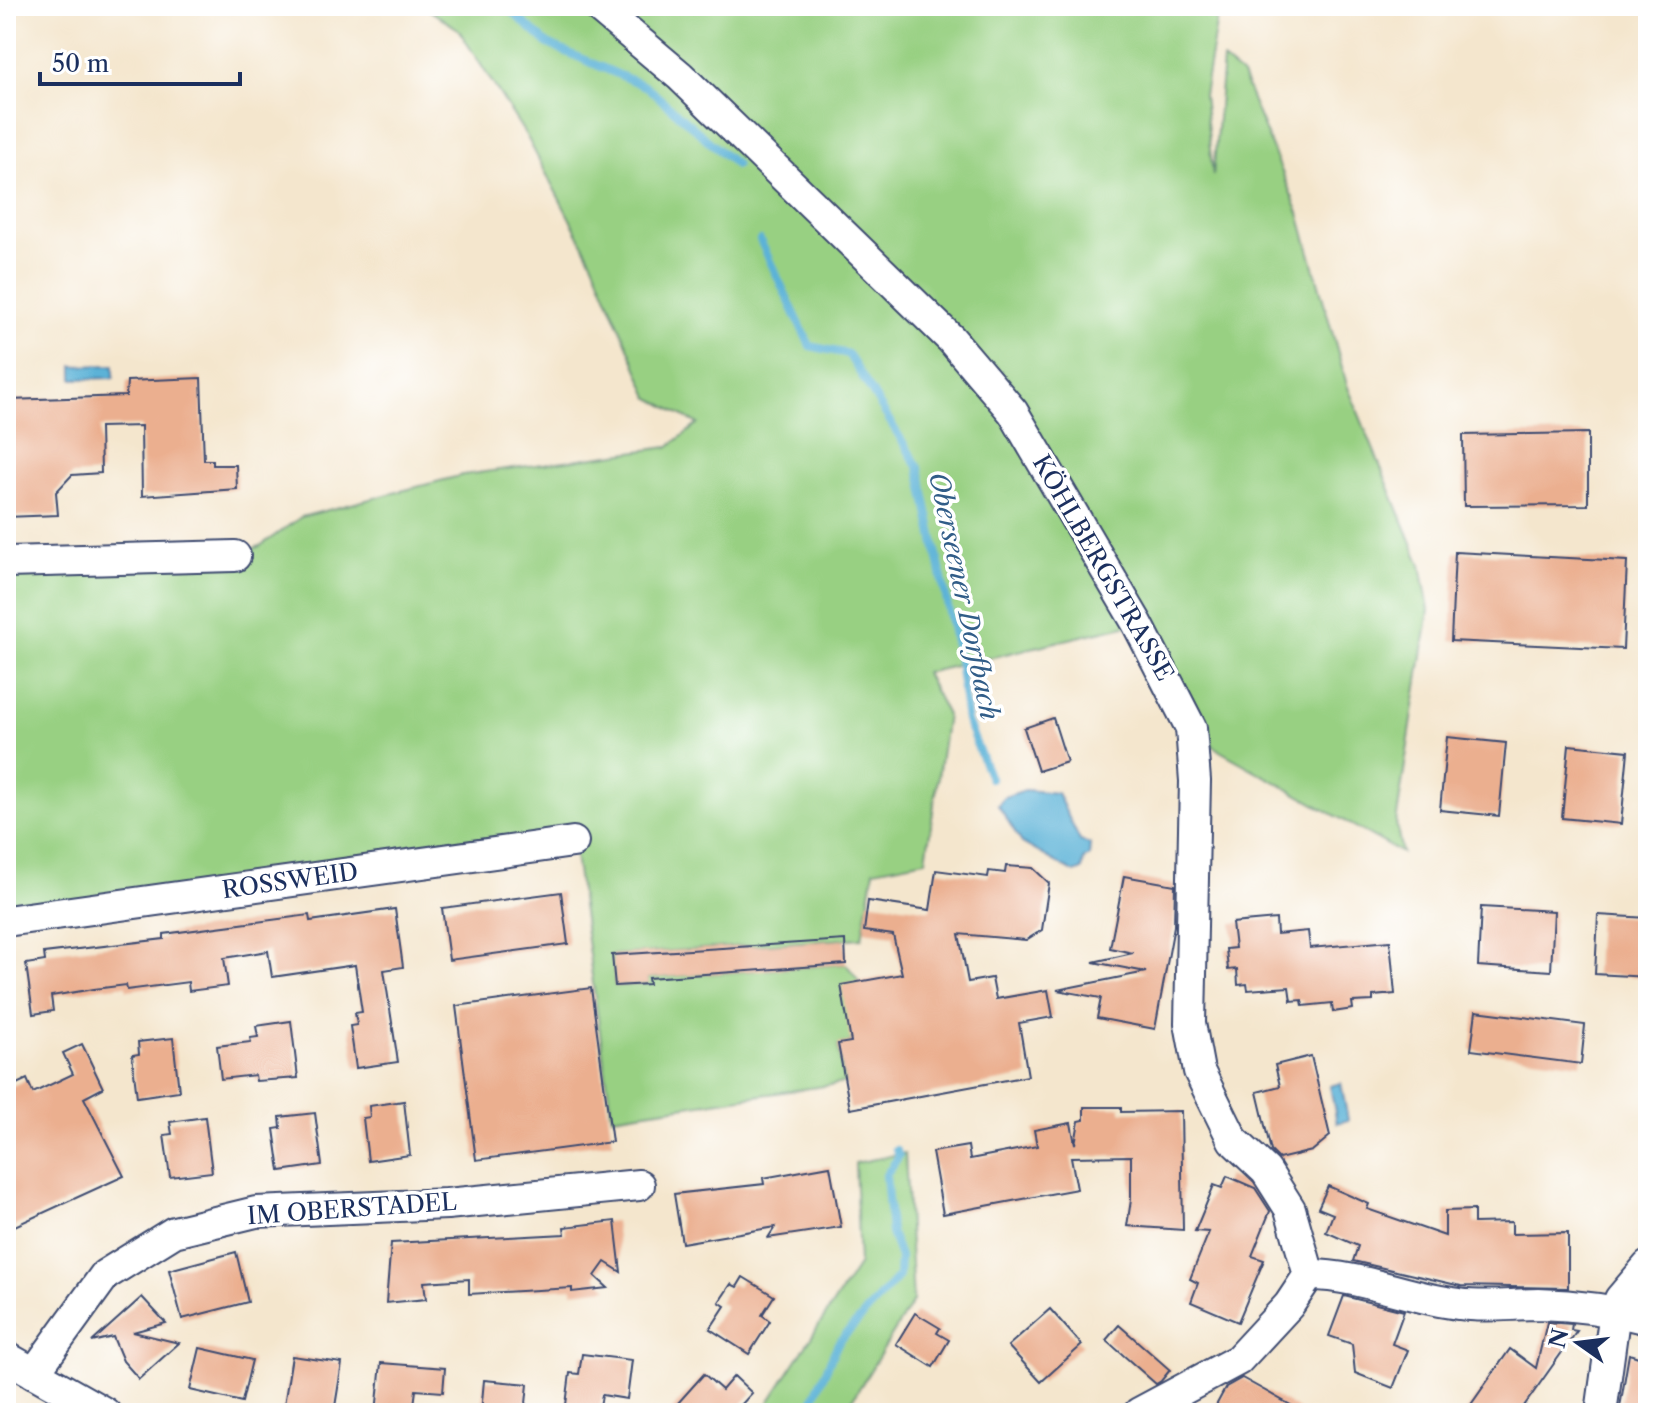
<svg xmlns="http://www.w3.org/2000/svg" width="1654" height="1419" font-family="'Libre Caslon Text',serif">
<style>
.green{fill:#98d082;stroke:#5a8070;stroke-width:2}
.water{fill:#5bb2d7;stroke:#3b709a;stroke-width:2}
.lines{fill:none;stroke-linecap:round;stroke-linejoin:round}
.stream{stroke:#5bb2d7;stroke-width:8}
.building{fill:#ebaf8f}
.street-casing{stroke:#3c4a6f;stroke-width:34}
.street{stroke:#fff;stroke-width:30}
.labels{text-anchor:middle;stroke-width:7;stroke-linejoin:round;paint-order:stroke}
.street-label{font-size:24px;fill:#1b2f5e;stroke:#fff}
.water-label{font-size:26px;font-style:italic;fill:#315d88;stroke:#fff}
</style>
<rect width="100%" height="100%" fill="#fff"/>
<filter id="ink" filterUnits="userSpaceOnUse"><feTurbulence type="fractalNoise" baseFrequency=".0125" numOctaves="2"/><feDisplacementMap in="SourceGraphic" scale="16" xChannelSelector="R" yChannelSelector="G"/><feConvolveMatrix kernelMatrix="1 2 1 2 8 2 1 2 1" color-interpolation-filters="sRGB"/></filter>
<filter id="wash" filterUnits="userSpaceOnUse"><feTurbulence type="fractalNoise" baseFrequency=".006" numOctaves="4" result="noise"/><feDisplacementMap in="SourceGraphic" scale="32" xChannelSelector="R" yChannelSelector="G"/><feGaussianBlur stdDeviation="1.8" result="paint"/><feColorMatrix in="noise" values="0 0 0 0 0 0 0 0 0 0 0 0 0 0 0 0 0 1.4 0 .05"/><feComposite in="paint" operator="in"/></filter>
<g filter="url(#wash)">
<rect width="100%" height="100%" fill="#f4e6cd"/>
<g class="green">
<polygon points="423,6 1219,6 1204,95 1213,176 1223,60 1242,75 1299,213 1347,385 1421,565 1429,610 1396,823 1402,853 1220,751 1191,728 1137,623 925,673 947,715 926,860 874,870 862,938 613,955 615,986 648,984 648,978 846,964 860,982 851,1042 838,1045 845,1083 612,1117 573,842 6,921 6,562 235,556 260,546 301,517 463,475 668,447 698,424 649,397 593,263 527,137 458,29"/>
<polygon points="905,1153 913,1301 844,1413 762,1413 859,1264 855,1163"/>
</g>
<g class="water">
<polygon points="114,365 114,378 73,379 73,366"/>
<polygon points="1025,790 1057,793 1080,841 1090,844 1089,857 1084,858 1082,870 1075,873 1022,843 998,805 1004,797"/>
<polygon points="1341,1083 1348,1120 1337,1123 1330,1086"/>
</g>
<g class="lines">
<g class="stream">
<polyline points="505,6 548,44 647,87 736,165"/>
<polyline points="760,240 810,346 848,354 919,468 959,660 967,721 990,778"/>
<polyline points="807,1413 838,1343 899,1276 900,1257 891,1233 886,1175 899,1156 896,1150"/>
</g>
</g>
<g id="blocks">
<g class="building">
<polygon points="201,378 204,460 213,460 213,465 236,465 237,489 142,496 141,426 100,427 101,473 72,475 56,492 58,515 6,517 6,474 11,473 9,400 126,396 127,381"/>
<polygon points="1588,433 1588,505 1464,506 1463,435"/>
<polygon points="1455,552 1627,561 1623,649 1451,641"/>
<polygon points="1053,718 1067,762 1038,771 1024,728"/>
<polygon points="1447,737 1506,743 1499,816 1440,810"/>
<polygon points="1569,745 1628,751 1621,824 1562,818"/>
<polygon points="1006,866 1033,868 1049,883 1042,930 1026,940 959,934 968,982 992,978 996,999 1048,990 1053,1017 1019,1023 1028,1076 850,1109 838,1044 851,1042 841,985 902,974 893,935 864,931 868,901 930,910 936,870 988,877 989,871 1005,873"/>
<polygon points="1124,876 1175,885 1174,926 1155,1029 1097,1018 1101,998 1057,990 1146,972 1093,962 1133,953 1110,948"/>
<polygon points="561,892 568,944 449,960 442,908"/>
<polygon points="1481,907 1554,911 1551,971 1478,966"/>
<polygon points="395,909 403,967 384,970 398,1062 356,1068 350,1026 357,1025 355,1013 362,1012 355,965 272,977 268,951 224,958 228,986 189,991 188,982 127,990 126,985 94,989 51,996 53,1011 33,1014 26,964 45,961 44,953 164,939 164,934 309,915 310,921"/>
<polygon points="1598,915 1648,918 1648,977 1595,974"/>
<polygon points="1276,919 1277,934 1308,931 1310,948 1390,941 1395,994 1373,996 1373,1001 1352,1002 1353,1009 1333,1012 1332,1003 1303,1006 1302,1000 1291,1001 1289,987 1248,990 1247,984 1238,985 1237,969 1228,970 1226,949 1235,948 1232,923"/>
<polygon points="845,940 846,964 648,978 649,984 615,986 612,955"/>
<polygon points="591,988 612,1142 476,1160 456,1006"/>
<polygon points="1476,1011 1585,1025 1581,1064 1471,1050"/>
<polygon points="291,1021 298,1078 256,1081 255,1075 221,1079 217,1046 251,1042 250,1038 258,1037 256,1026"/>
<polygon points="173,1038 179,1091 137,1097 132,1055 139,1054 138,1042"/>
<polygon points="82,1044 103,1088 84,1098 124,1176 6,1230 6,1089 27,1079 33,1093 73,1074 63,1053"/>
<polygon points="1311,1056 1330,1136 1312,1151 1279,1159 1271,1151 1257,1092 1280,1086 1275,1065"/>
<polygon points="404,1101 410,1155 368,1161 363,1118 370,1117 369,1106"/>
<polygon points="1084,1107 1121,1107 1121,1112 1181,1111 1183,1230 1127,1226 1131,1200 1131,1156 1071,1157 1077,1189 943,1214 932,1152 968,1146 970,1159 1037,1146 1034,1130 1071,1123 1075,1144 1079,1121 1084,1120"/>
<polygon points="315,1113 322,1165 280,1171 274,1129 281,1128 280,1117"/>
<polygon points="205,1117 212,1172 170,1177 164,1135 172,1134 170,1122"/>
<polygon points="830,1166 841,1227 768,1238 775,1227 682,1243 674,1194 764,1184 763,1178"/>
<polygon points="1227,1176 1255,1188 1270,1211 1252,1256 1264,1260 1238,1322 1191,1302 1198,1283 1190,1279 1209,1232 1195,1231 1214,1185 1222,1188"/>
<polygon points="1328,1186 1369,1204 1367,1209 1445,1236 1445,1211 1474,1210 1474,1223 1512,1222 1512,1234 1568,1233 1568,1288 1461,1286 1353,1261 1358,1246 1326,1232 1333,1214 1318,1208"/>
<polygon points="615,1221 621,1272 605,1262 595,1276 608,1288 572,1292 572,1288 469,1294 469,1279 424,1282 426,1299 386,1303 391,1243 565,1234 564,1227"/>
<polygon points="236,1252 248,1302 182,1319 169,1270"/>
<polygon points="743,1277 774,1296 762,1315 770,1321 749,1354 710,1329 725,1306 719,1302 731,1284 737,1287"/>
<polygon points="1344,1296 1404,1311 1392,1344 1408,1350 1393,1388 1355,1373 1352,1344 1329,1336"/>
<polygon points="142,1297 166,1323 133,1332 179,1343 139,1379 123,1361 113,1337 92,1342"/>
<polygon points="1050,1309 1082,1345 1041,1382 1008,1346"/>
<polygon points="915,1313 940,1328 937,1333 949,1340 933,1367 896,1344"/>
<polygon points="1547,1322 1572,1324 1571,1330 1577,1331 1519,1413 1465,1413 1510,1349 1536,1368"/>
<polygon points="1119,1325 1170,1370 1161,1381 1156,1384 1106,1340"/>
<polygon points="200,1348 252,1360 242,1402 190,1390"/>
<polygon points="582,1354 632,1360 627,1399 602,1395 599,1413 565,1413 570,1373 579,1374"/>
<polygon points="1629,1354 1648,1360 1648,1395 1642,1413 1619,1413"/>
<polygon points="292,1356 342,1363 334,1413 283,1411"/>
<polygon points="381,1363 445,1368 443,1392 416,1390 414,1405 405,1405 405,1413 376,1413"/>
<polygon points="704,1374 722,1390 734,1376 752,1393 740,1406 747,1413 669,1413"/>
<polygon points="1242,1378 1305,1413 1212,1413 1226,1387"/>
<polygon points="484,1380 528,1384 525,1413 481,1413"/>
</g>
</g>
</g>
<g filter="url(#ink)">
<use href="#blocks" fill-opacity="0" stroke="#3c4a6f" stroke-width="2"/>
<g class="lines">
<g class="street-casing">
<g id="street">
<polyline points="597,6 680,76 951,339 1013,412 1137,623 1191,728 1195,781 1190,1023 1199,1071 1233,1140 1266,1171 1290,1209 1309,1275"/>
<polyline points="6,562 235,556"/>
<polyline points="6,921 573,842"/>
<path d="M 1309,1275 C 1361,1275 1407,1298 1459,1304 C 1485,1308 1512,1304 1539,1304 C 1576,1305 1613,1310 1648,1319"/>
<polyline points="6,1357 105,1413"/>
<polyline points="34,1373 105,1275 174,1232 256,1212 447,1204 639,1185"/>
<polyline points="1139,1413 1238,1360 1289,1305 1309,1275"/>
<polyline points="1601,1413 1615,1311 1620,1299 1648,1266"/>
</g>
</g>
<use href="#street" class="street"/>
</g>
</g>
<g class="labels">
<g class="street-label">
<text transform="translate(1103 568) rotate(60)" y="8">KÖHLBERGSTRASSE</text>
<text transform="translate(290 881) rotate(-8)" y="8">ROSSWEID</text>
<text transform="translate(352 1209) rotate(-4)" y="8">IM OBERSTADEL</text>
</g>
<g class="water-label">
<text transform="translate(964 596) rotate(78)" y="9">Oberseener Dorfbach</text>
</g>
</g>
<rect width="1654" height="1419" fill="none" stroke="#fff" stroke-width="32"/>
<g transform="translate(1578 1343) rotate(284)" stroke="#ffffff" stroke-width="6" paint-order="stroke">
<path d="M0-6L14 30L0 20L-14 30Z" fill="#1b2f5e"/>
<text y="-12" font-size="22" font-weight="bold" text-anchor="middle" fill="#1b2f5e">N</text>
</g>
<path d="M40 72v12h200v-12" fill="none" stroke="#1b2f5e" stroke-width="4"/>
<text x="52" y="72" font-size="24" fill="#1b2f5e" stroke="#ffffff" stroke-width="6" paint-order="stroke">50 m</text>
</svg>
